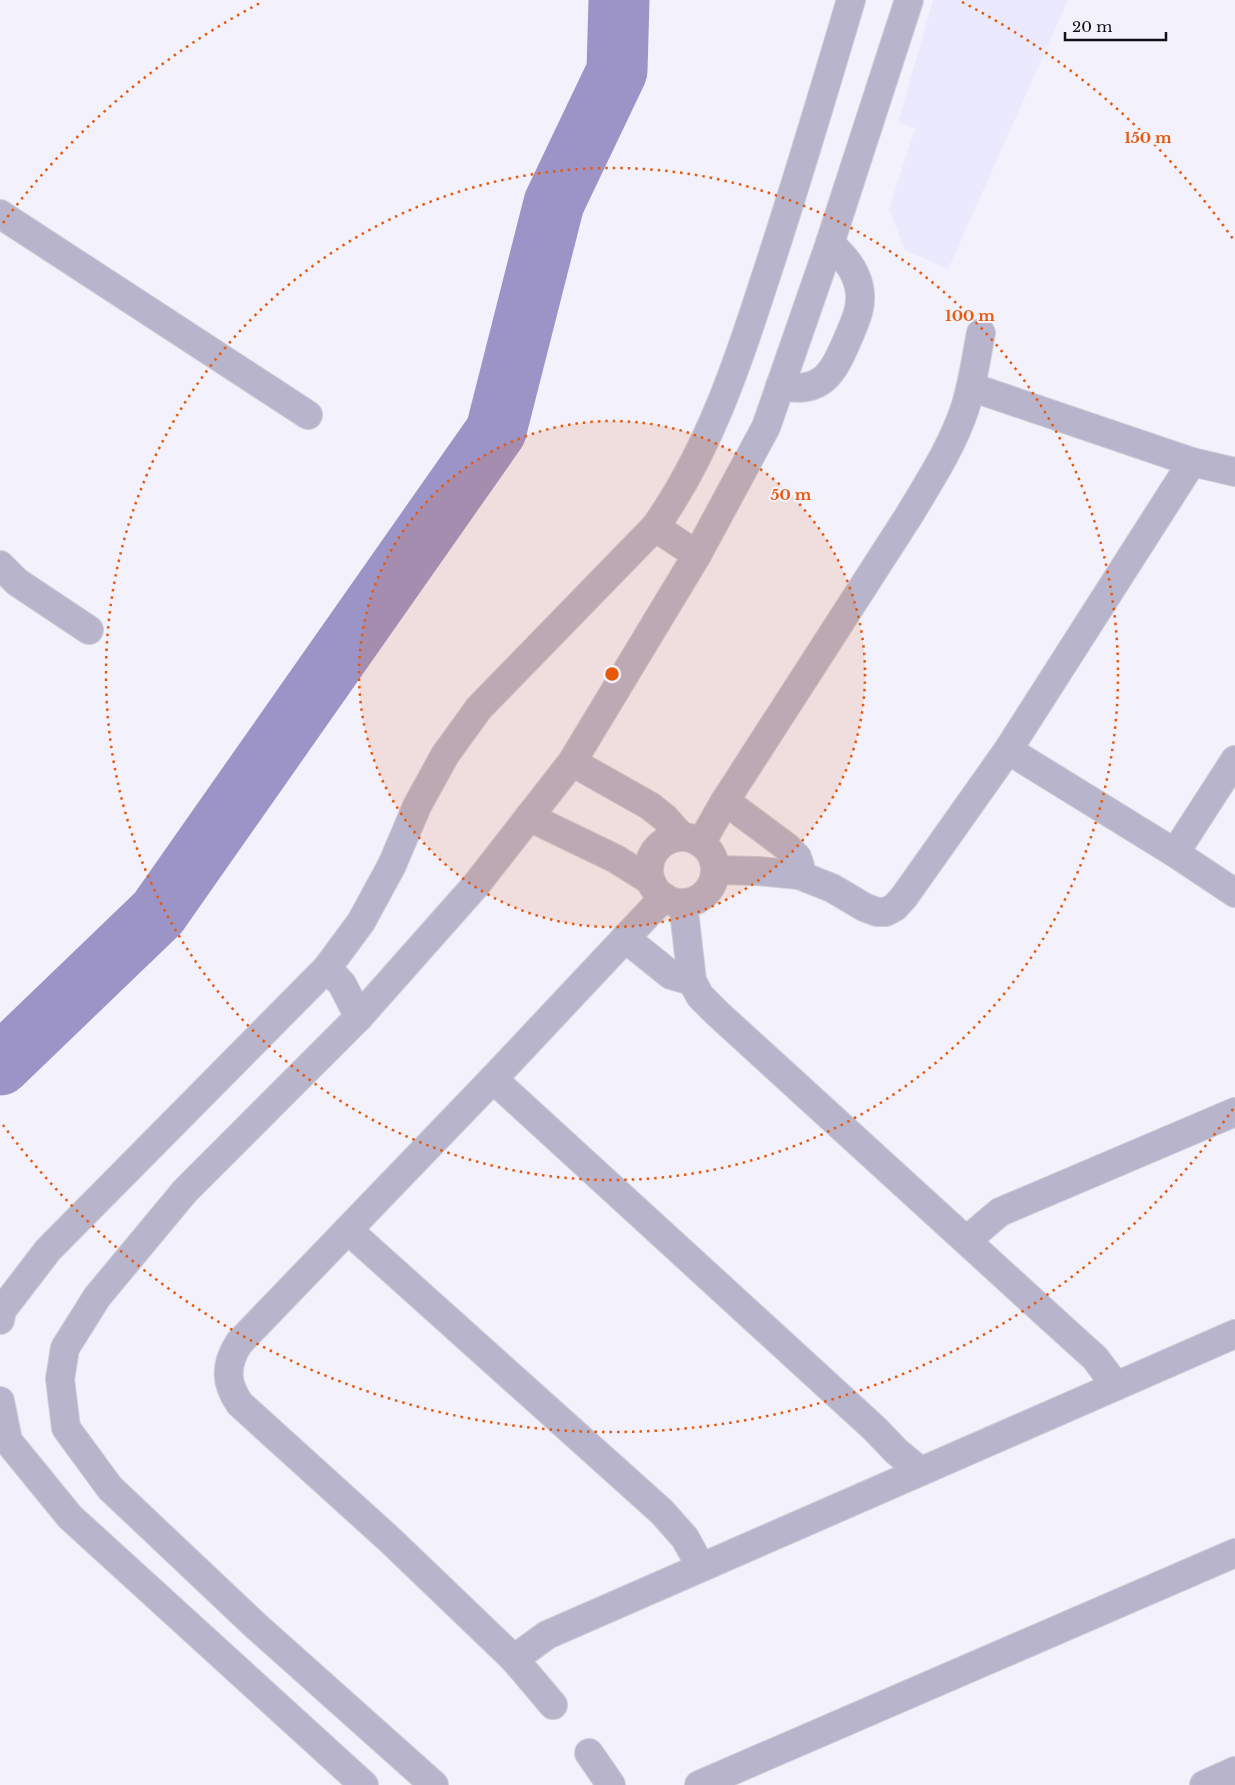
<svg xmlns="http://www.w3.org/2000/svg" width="1235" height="1785" font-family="'Libre Baskerville',serif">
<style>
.built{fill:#ebe9fd}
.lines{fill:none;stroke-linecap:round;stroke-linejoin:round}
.river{stroke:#9c94c7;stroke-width:61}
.minor-casing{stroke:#cecdd8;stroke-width:30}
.minor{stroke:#b7b4cc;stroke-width:28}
.ring{fill:none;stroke:#e8590c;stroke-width:2.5;stroke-dasharray:2.5 5}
.centre{fill:#e8590c;stroke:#f2f1fc;stroke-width:2.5}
.ring-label{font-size:15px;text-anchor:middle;font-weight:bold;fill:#e8590c;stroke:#f2f1fc;stroke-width:4;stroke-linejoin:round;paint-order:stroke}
</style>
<rect width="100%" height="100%" fill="#f2f1fc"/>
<polygon class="built" points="933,0 1068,0 948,269 905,250 889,209 915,128 898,122"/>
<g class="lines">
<polyline class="river" points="0,1065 158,913 496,431 554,203 617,71 619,0"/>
<g class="minor-casing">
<g id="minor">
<polyline points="0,214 308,415"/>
<path d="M 780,386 C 824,395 834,371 849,336 C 856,320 863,305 859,287 C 855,268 843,256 830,243"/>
<polyline points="971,387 1192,462 1235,472"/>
<polyline points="655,527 697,555"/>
<polyline points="0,565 17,582 89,630"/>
<polyline points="1008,750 1175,853 1235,893"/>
<polyline points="572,762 650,806 665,818 682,837"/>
<polyline points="725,801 787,847 797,857 800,866 799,875"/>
<polyline points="529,817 616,859 651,881"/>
<circle cx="682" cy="870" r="33"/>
<path d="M 701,843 L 725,801 L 908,517 C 929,482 952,447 965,408 C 973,383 976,358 981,333"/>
<polyline points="1175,853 1235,760"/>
<polyline points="716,870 758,871 799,875 832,888 864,907 877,912 886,912 895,907 904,897 1008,750 1192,462"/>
<polyline points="683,903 692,981 700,996 718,1014 1052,1319 1095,1358 1116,1386"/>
<polyline points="625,938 671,975 692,981"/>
<polyline points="327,968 342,984 359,1017"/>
<polyline points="493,1079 875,1429 896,1451 920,1471"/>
<polyline points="348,1230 662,1512 685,1538 701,1567"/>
<polyline points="967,1240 1000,1212 1235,1112"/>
<path d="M 0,1320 L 2,1310 L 48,1250 L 327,968 L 361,922 L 392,865 L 417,806 L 445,755 L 479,708 L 655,527 C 707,454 737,366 764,282 C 795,189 823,94 851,0"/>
<polyline points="0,1401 8,1441 70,1517 364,1785"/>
<polyline points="514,1659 547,1635 1235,1334"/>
<path d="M 553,1705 L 514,1659 L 390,1540 L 240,1404 C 225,1383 225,1365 239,1343 L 493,1079 L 664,897"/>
<polyline points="589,1753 611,1785"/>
<polyline points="434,1785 256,1626 110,1488 66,1428 60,1379 65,1348 97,1297 185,1191 359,1017 476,885 572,762 697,555 766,427 830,243 909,0"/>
<polyline points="699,1785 1235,1553"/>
<polyline points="1204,1785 1235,1771"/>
</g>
</g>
<use href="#minor" class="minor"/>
</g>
<circle cx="612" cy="674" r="253" fill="#e8590c" fill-opacity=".12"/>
<g class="ring">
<circle cx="612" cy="674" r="253"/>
<circle cx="612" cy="674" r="506"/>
<path d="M1233 1109A758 758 0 0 1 3 1125M3 223A758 758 0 0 1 262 2M962 2A758 758 0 0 1 1233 239"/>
</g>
<circle cx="612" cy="674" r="8" class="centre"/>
<g class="ring-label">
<text x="1148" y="143">150 m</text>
<text x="970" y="321">100 m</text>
<text x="791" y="500">50 m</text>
</g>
<path d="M1065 32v8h101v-8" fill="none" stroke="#110f18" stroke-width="2.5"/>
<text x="1072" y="32" font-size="15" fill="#110f18" stroke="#f2f1fc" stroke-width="4" paint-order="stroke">20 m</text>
</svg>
